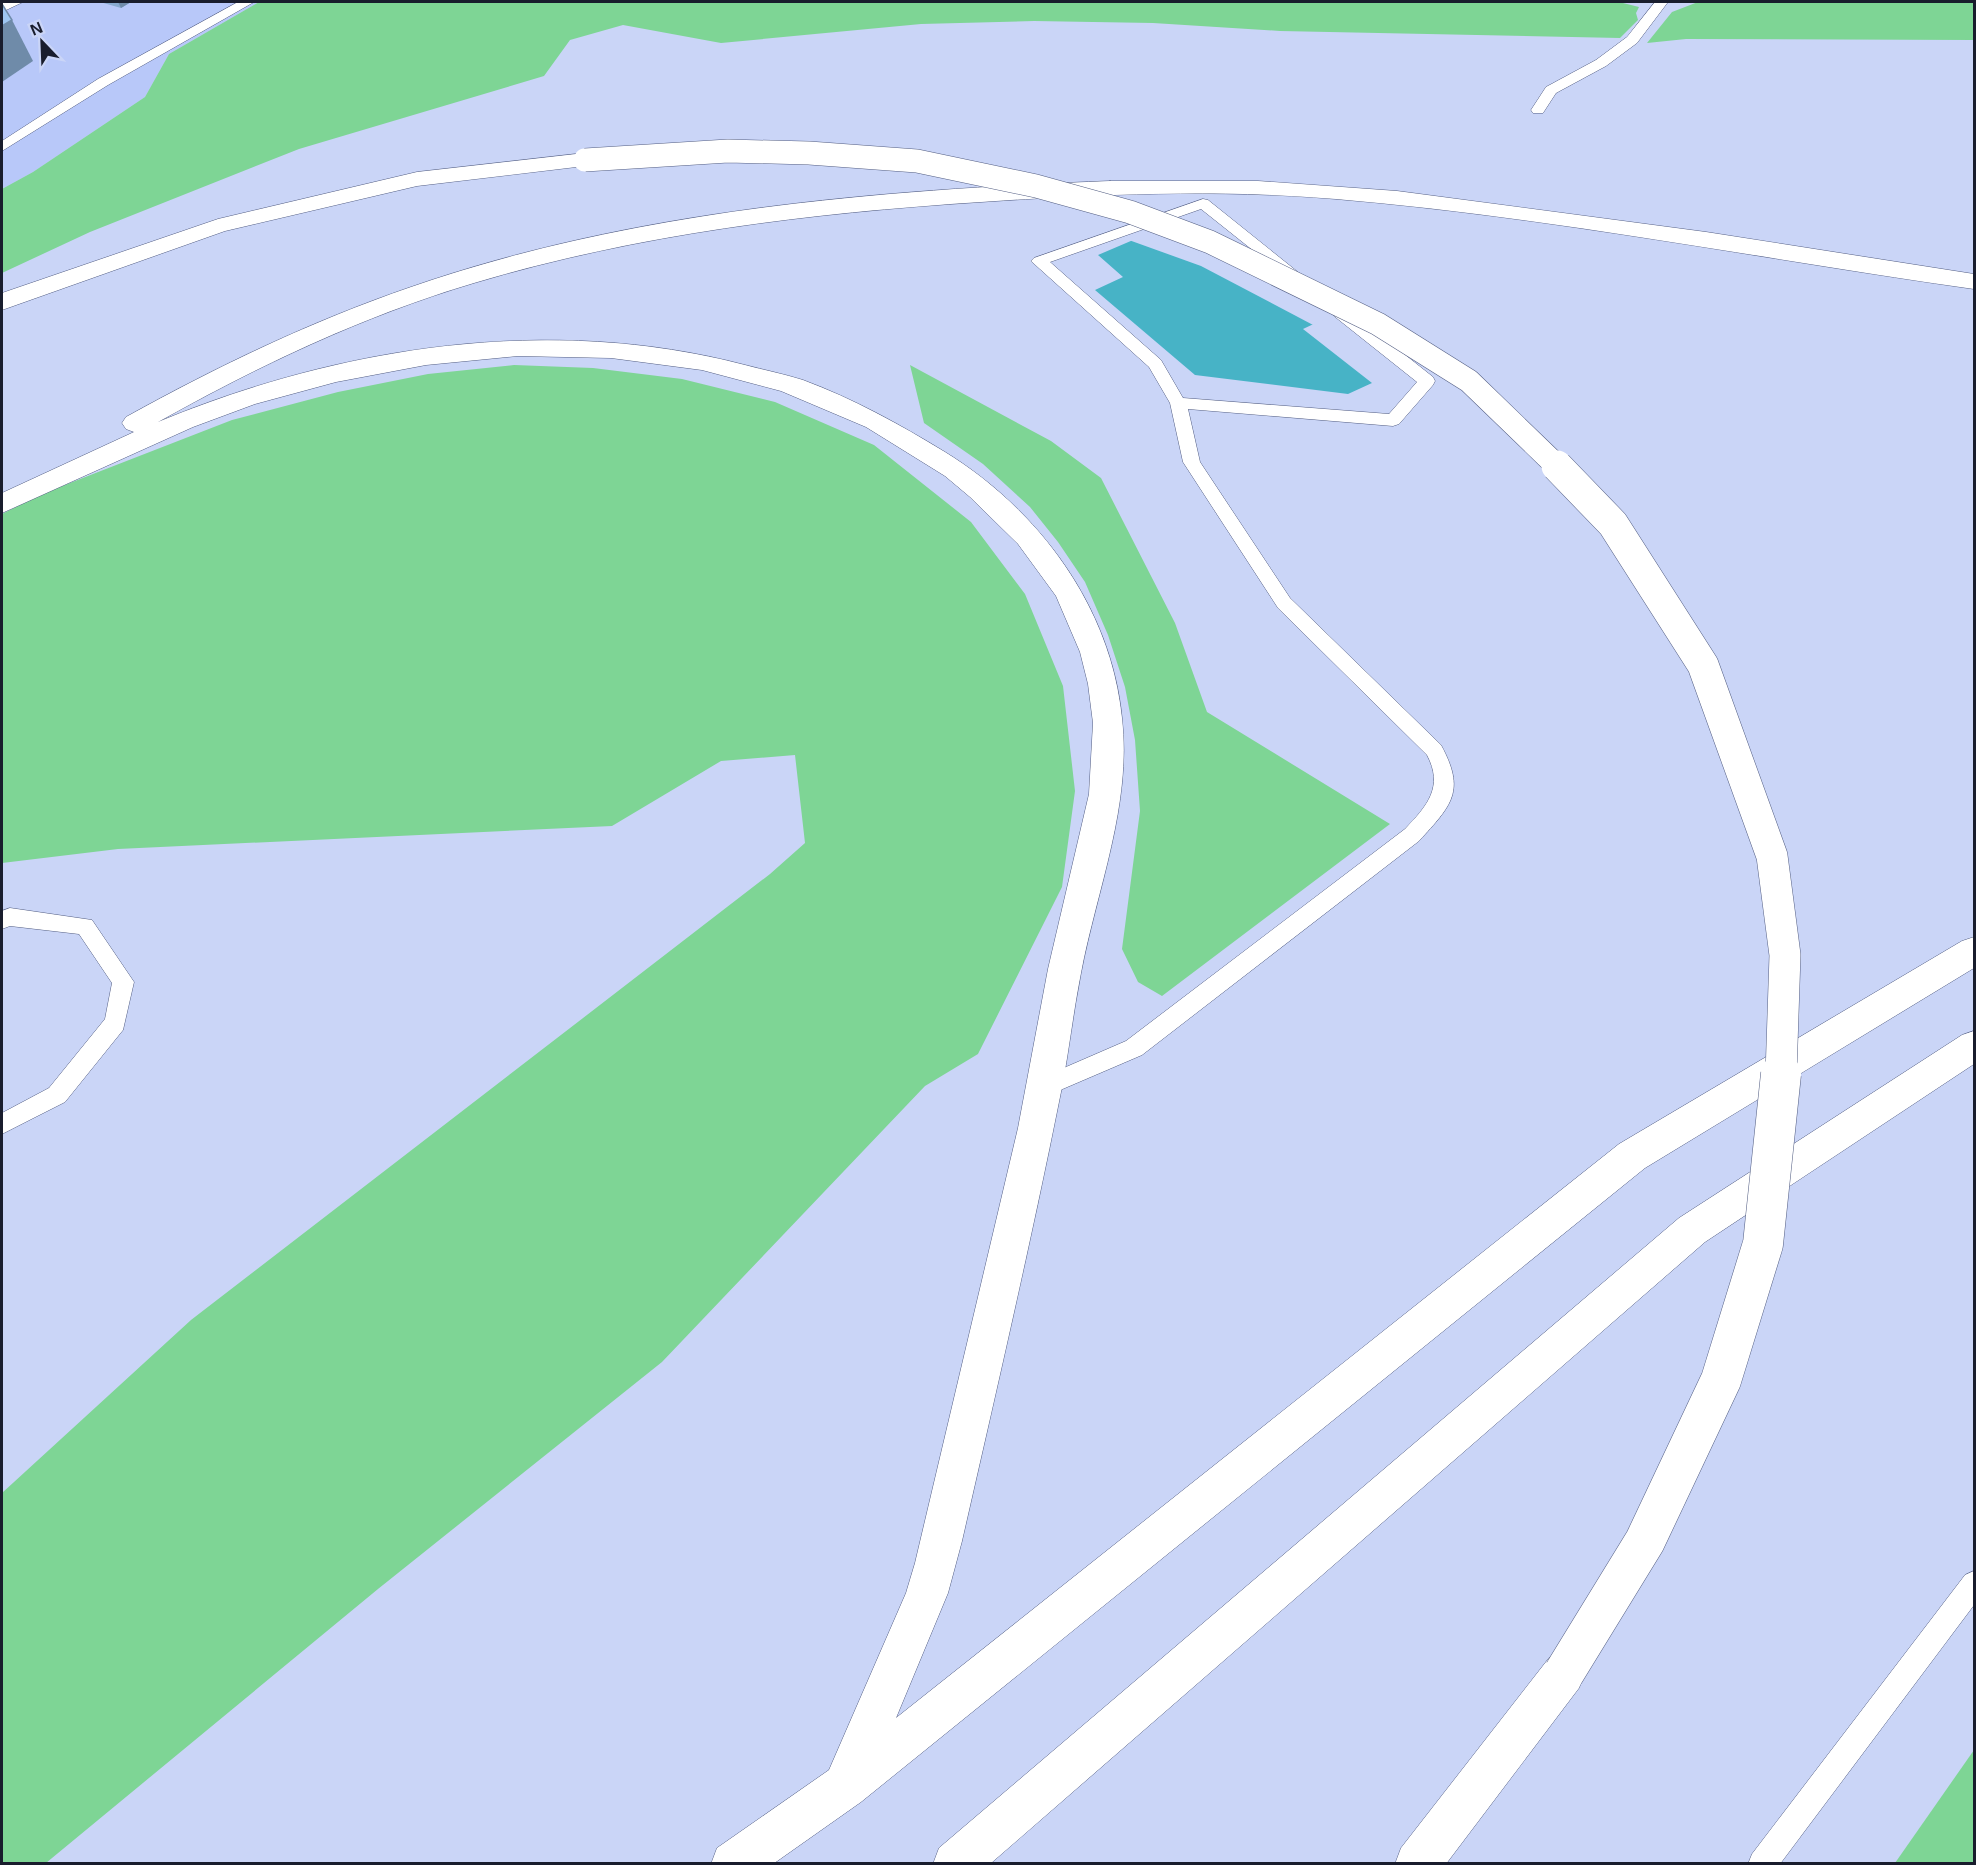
<svg xmlns="http://www.w3.org/2000/svg" width="1976" height="1865" font-family="Arial,sans-serif">
<style>
.built{fill:#b8c8f9}
.green{fill:#7ed595}
.water{fill:#47b3c6}
.pier{fill:#cad5f7}
.lines{fill:none;stroke-linecap:round;stroke-linejoin:round}
.service-casing{stroke:#535e83;stroke-width:1}
.motorway-casing{stroke:#535e83;stroke-width:1}
.service{fill:#fff;fill-rule:evenodd}
.motorway{fill:#fff;fill-rule:evenodd}
.motorway-bridge-far2-casing{stroke:#535e83;stroke-width:24;stroke-linecap:butt}
.motorway-bridge-far1-casing{stroke:#535e83;stroke-width:32;stroke-linecap:butt}
.motorway-bridge-casing{stroke:#535e83;stroke-width:41;stroke-linecap:butt}
.motorway-bridge-far2{stroke:#fff;stroke-width:23}
.motorway-bridge-far1{stroke:#fff;stroke-width:31}
.motorway-bridge{stroke:#fff;stroke-width:40}
.wall{fill:#88aad0}
.shaded-wall{fill:#6f8ba9}
.building{fill:#9ec6f2;stroke:#6f8ba9;stroke-width:1.5}
</style>
<rect width="100%" height="100%" fill="#cad5f7"/>
<polygon class="built" points="2,2 259,2 169,54 145,97 33,172 2,189"/>
<g class="green">
<polygon points="259,2 1619,2 1639,7 1636,13 1638,20 1620,38 1280,31 1153,23 1034,21 921,24 721,43 623,25 570,40 544,76 299,149 90,232 2,273 2,189 33,172 145,97 169,54"/>
<polygon points="1698,2 1974,2 1974,40 1686,39 1647,43 1672,12"/>
<polygon points="514,365 593,368 682,379 775,402 874,445 971,522 1025,594 1063,686 1075,791 1062,887 978,1054 925,1086 662,1362 378,1589 46,1863 2,1864 2,1493 191,1320 770,874 805,843 795,755 721,761 612,826 118,849 2,863 2,514 39,495 232,420 338,392 428,374"/>
<polygon points="910,365 1051,441 1101,478 1175,623 1207,712 1390,824 1162,996 1138,982 1122,949 1140,811 1135,740 1125,687 1108,635 1085,582 1058,542 1030,507 983,464 924,423"/>
<polygon points="1974,1750 1974,1863 1895,1863"/>
</g>
<polygon class="water" points="1187,217 1320,321 1303,329 1372,383 1348,394 1195,375 1095,290 1123,277 1098,255"/>
<polygon class="pier" points="1189,214 1322,318 1323,322 1315,326 1201,266 1126,239"/>
<g class="lines">
<g class="service-casing">
<g id="service">
<polygon points="6,2 23,2 2,12 2,3"/>
<polygon points="238,2 254,2 108,85 2,151 2,141 98,79"/>
<polygon points="1655,2 1668,2 1637,43 1606,66 1556,93 1543,113 1533,113 1531,110 1546,87 1596,60 1627,37"/>
<path d="M 1203,199 L 1208,200 L 1304,277 L 1307,280 L 1304,283 L 1294,283 L 1201,209 L 1050,262 L 1161,360 L 1183,398 L 1389,414 L 1417,382 L 1334,316 L 1332,312 L 1340,307 L 1346,308 L 1433,377 L 1435,381 L 1433,385 L 1399,424 L 1393,426 L 1188,409 L 1200,462 L 1290,598 L 1441,745 C 1466,791 1452,805 1419,841 L 1142,1055 L 1044,1097 L 1036,1094 L 1033,1087 L 1036,1080 L 1126,1041 L 1405,829 C 1427,806 1444,787 1427,755 L 1278,608 L 1183,462 L 1170,403 L 1149,367 L 1031,261 L 1034,258 Z"/>
<polygon points="10,908 92,920 134,982 123,1030 65,1102 2,1134 2,1113 49,1088 105,1019 112,983 79,934 10,926 2,929 2,911"/>
<polygon points="1974,1571 1974,1605 1780,1864 1748,1864 1752,1854 1965,1575"/>
</g>
</g>
<g class="motorway-casing">
<g id="motorway">
<polygon points="585,153 593,155 596,160 593,165 417,186 225,231 2,310 2,293 218,219 417,172"/>
<path d="M 1110,181 L 1258,181 L 1397,191 L 1706,232 L 1974,274 L 1974,289 C 1762,259 1550,217 1336,199 C 1218,189 1099,194 981,202 C 810,213 638,234 474,283 C 363,316 258,366 158,422 C 341,346 551,314 745,365 C 764,370 784,374 803,380 C 854,399 899,424 945,452 C 1039,510 1111,607 1122,718 C 1132,805 1097,889 1081,973 C 1073,1013 1069,1052 1061,1092 C 1031,1242 996,1392 962,1541 L 948,1593 L 896,1718 L 1619,1144 L 1962,941 L 1974,937 L 1974,968 L 1645,1168 L 861,1802 L 773,1864 L 711,1864 L 717,1848 L 829,1770 L 906,1593 L 915,1563 L 1018,1128 L 1048,969 L 1089,794 L 1093,723 L 1088,684 L 1080,652 L 1056,596 L 1018,544 L 970,497 L 945,476 L 866,427 L 781,391 L 702,370 L 611,358 L 518,356 L 426,365 L 336,382 L 255,404 L 193,427 L 2,513 L 2,493 L 134,432 L 126,429 L 122,423 L 126,417 C 218,366 312,321 411,287 C 633,210 876,190 1110,181 Z"/>
<polygon points="1974,1031 1974,1064 1705,1242 990,1864 933,1864 939,1848 1679,1218 1962,1035"/>
<polygon points="1564,1652 1579,1658 1585,1673 1579,1688 1446,1864 1395,1864 1401,1848 1549,1658"/>
</g>
</g>
<use href="#service" class="service"/>
<use href="#motorway" class="motorway"/>
<g class="motorway-bridge-far2-casing">
<polyline id="motorway-bridge-far2" points="585,160 728,151 809,153 917,161 1036,186 1130,212 1210,242 1378,324 1469,381 1559,468"/>
</g>
<g class="motorway-bridge-far1-casing">
<polyline id="motorway-bridge-far1" points="1557,466 1613,524 1703,665 1772,856 1785,955 1781,1075"/>
</g>
<g class="motorway-bridge-casing">
<polyline id="motorway-bridge" points="1564,1673 1645,1541 1721,1380 1763,1244 1781,1074"/>
</g>
<use href="#motorway-bridge-far2" class="motorway-bridge-far2"/>
<use href="#motorway-bridge-far1" class="motorway-bridge-far1"/>
<use href="#motorway-bridge" class="motorway-bridge"/>
</g>
<polygon class="wall" points="100,2 131,2 121,8"/>
<g class="shaded-wall">
<polygon points="118,2 131,2 121,8"/>
<polygon points="12,20 33,61 2,82 2,26"/>
</g>
<polygon class="building" points="2,4 12,20 2,26"/>
<rect width="1976" height="1865" fill="none" stroke="#191d2d" stroke-width="6"/>
<g transform="translate(42 42) rotate(337)" stroke="#cad5f7" stroke-width="4.5" paint-order="stroke">
<path d="M0-4.5L10 22L0 15L-10 22Z" fill="#191d2d"/>
<text y="-9" font-size="16" font-weight="bold" text-anchor="middle" fill="#191d2d">N</text>
</g>
</svg>
